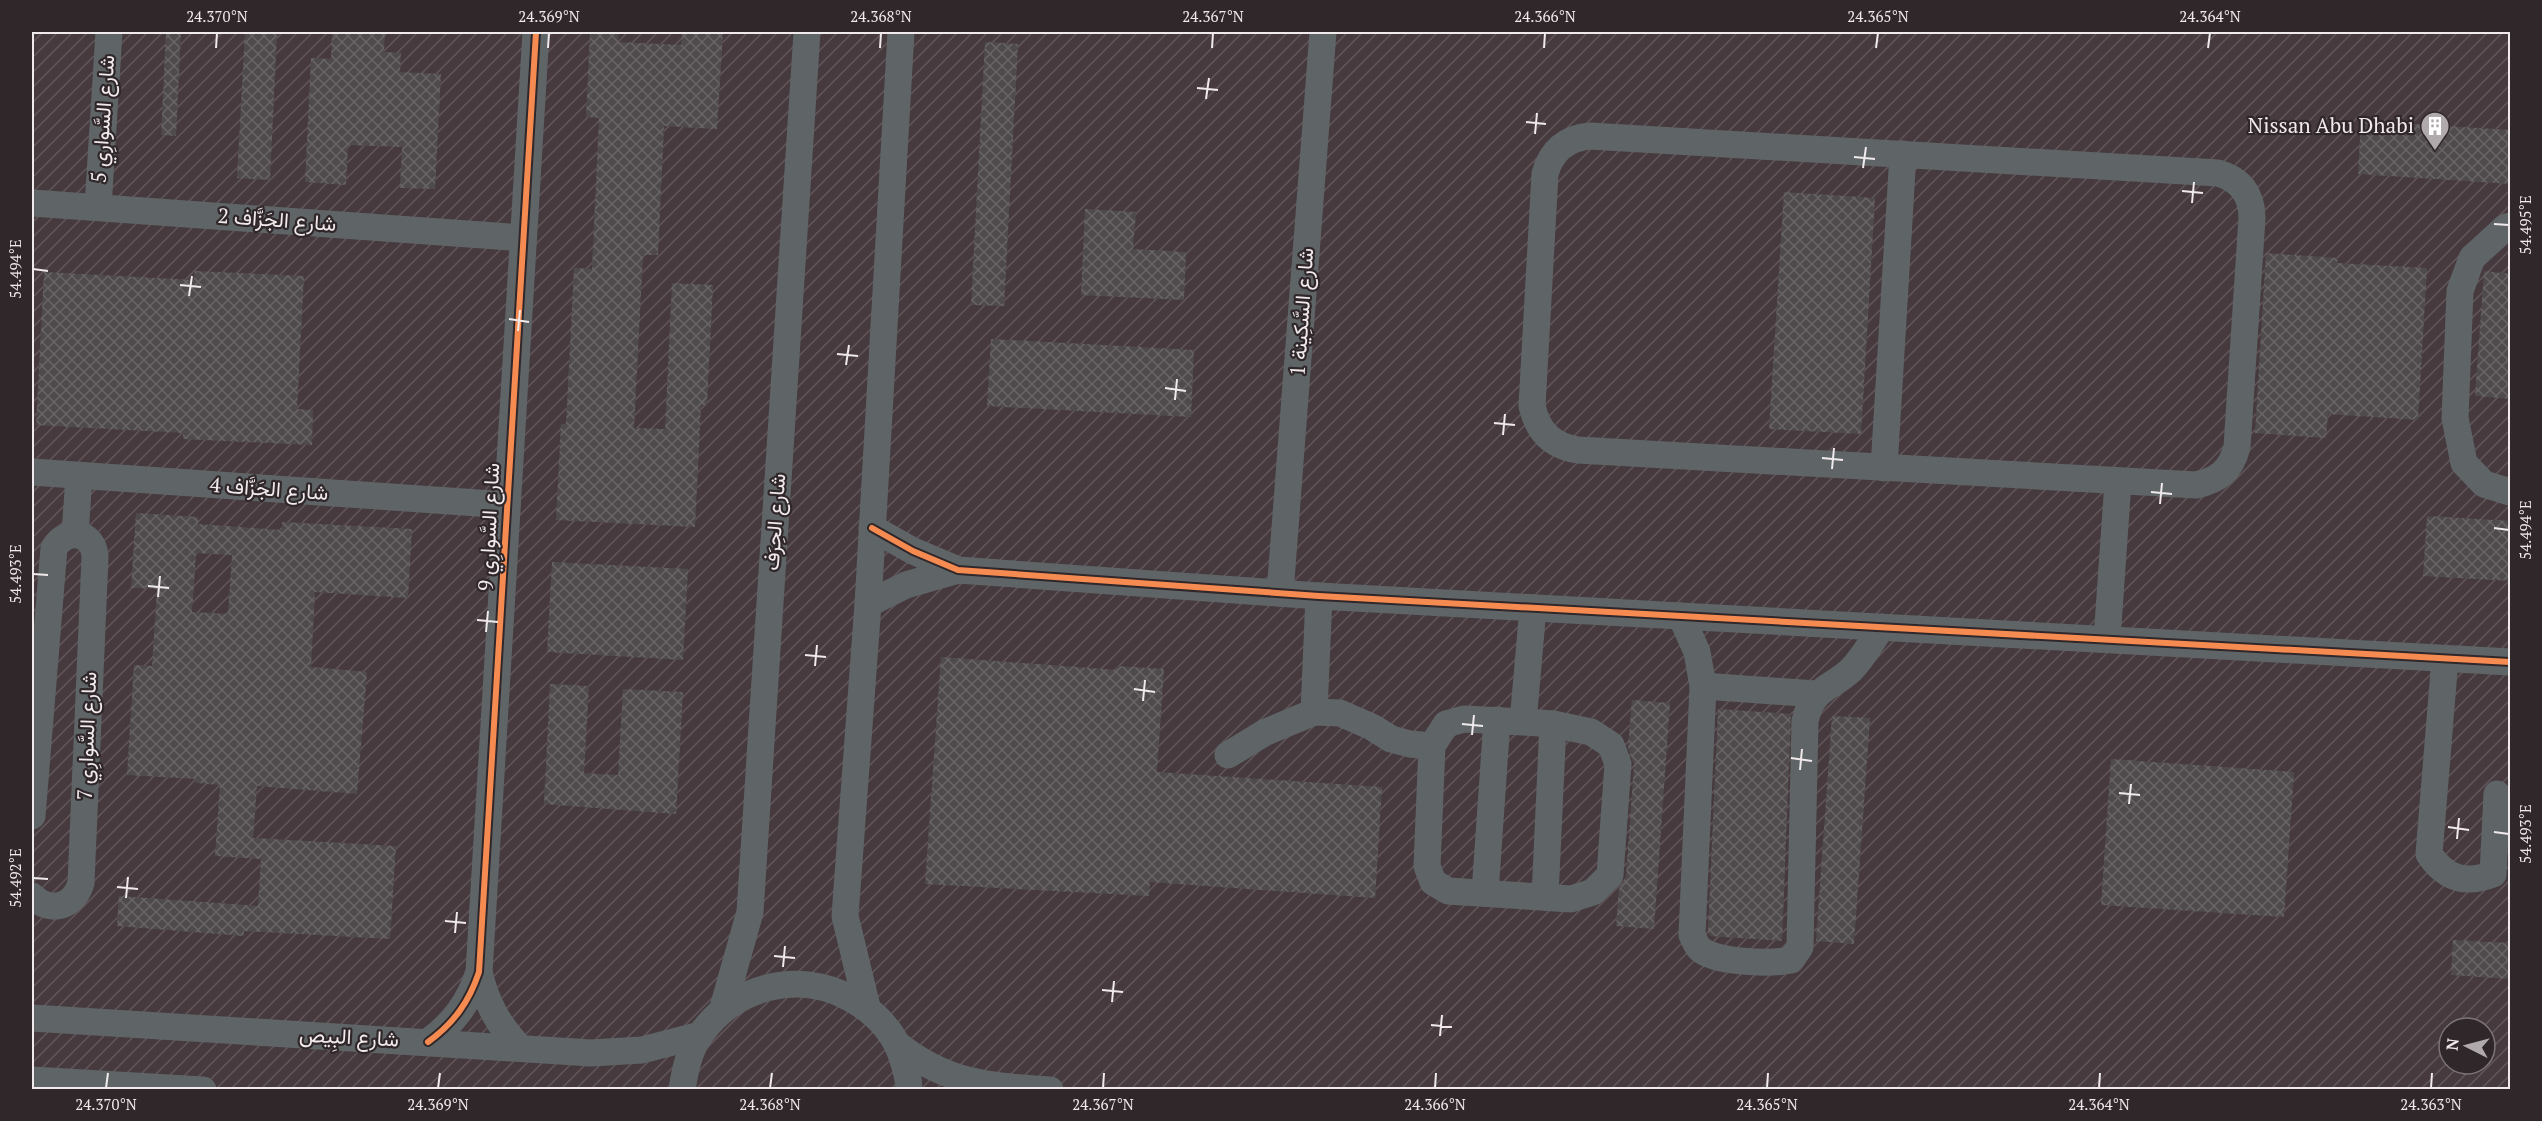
<svg xmlns="http://www.w3.org/2000/svg" width="2542" height="1121" font-family="'PT Serif',Vazirmatn,serif">
<style>
.industrial{fill:url(#industrial-furrows);fill-rule:evenodd}
.building{fill:url(#building-cross-hatch);fill-rule:evenodd}
.lines{fill:none;stroke-linecap:round;stroke-linejoin:round}
.minor{stroke:#5f6566;stroke-width:27}
.cycleway-casing{stroke:#30272a;stroke-width:10}
.cycleway{stroke:#f68b52;stroke-width:6}
.ticks{fill:none;stroke:#f0eaec;stroke-width:2}
.labels{text-anchor:middle;stroke-width:4.5;stroke-linejoin:round;paint-order:stroke}
.street-label{font-size:21px;fill:#f0eaec;stroke:#30272a}
.poi-label{font-size:21px;fill:#f0eaec;stroke:#30272a;text-anchor:end}
.neatline{fill:none;stroke:#f0eaec;stroke-width:2}
.ticks-label{font-size:15px;text-anchor:middle;fill:#f0eaec}
</style>
<defs>
<pattern id="industrial-furrows" width="10" height="10" patternUnits="userSpaceOnUse" patternTransform="scale(1.5)"><rect width="10" height="10" fill="#463a3e"/><path d="M-1 1l2-2M0 10L10 0M9 11l2-2" fill="none" stroke="#61575a"/></pattern>
<pattern id="building-cross-hatch" width="8" height="8" patternUnits="userSpaceOnUse" patternTransform="scale(1.5)"><rect width="8" height="8" fill="#4f4b4c"/><path d="M0 0l8 8M0 8l8-8" fill="none" stroke="#696566"/></pattern>
</defs>
<rect width="100%" height="100%" fill="#383335"/>
<path class="industrial" d="M 32,32 L 2510,32 L 2510,1089 L 32,1089 ZM 2449,1028 L 2485,1028 L 2485,1064 L 2449,1064 Z"/>
<g class="building">
<polygon points="166,32 181,32 176,136 161,135"/>
<polygon points="245,32 277,32 270,180 237,178"/>
<polygon points="332,32 385,32 384,52 401,53 400,72 441,74 435,189 400,188 402,147 348,145 346,185 305,182 311,58 331,59"/>
<polygon points="590,32 619,32 618,42 681,45 682,32 723,32 717,129 664,126 658,255 643,255 634,428 665,429 672,283 713,285 707,405 701,405 695,527 556,520 561,424 566,424 574,268 592,269 599,118 586,117"/>
<polygon points="985,42 1018,44 1004,306 971,305"/>
<polygon points="2361,121 2511,130 2511,184 2358,174"/>
<polygon points="1784,192 1875,198 1861,434 1769,429"/>
<polygon points="1085,209 1136,212 1133,249 1186,252 1184,300 1081,295"/>
<polygon points="2266,253 2338,258 2337,263 2427,268 2418,420 2328,414 2326,438 2255,433"/>
<polygon points="195,271 304,276 297,409 313,410 312,445 183,439 183,433 36,425 44,272 194,280"/>
<polygon points="2484,271 2511,274 2511,399 2475,396"/>
<polygon points="991,339 1194,350 1191,417 987,406"/>
<path d="M 136,513 L 198,517 L 198,524 L 282,530 L 282,522 L 412,529 L 408,598 L 315,592 L 311,667 L 367,672 L 357,794 L 257,786 L 253,838 L 396,846 L 390,939 L 244,931 L 244,936 L 117,926 L 119,896 L 258,906 L 261,859 L 215,856 L 220,785 L 196,783 L 196,779 L 127,775 L 134,665 L 152,666 L 157,589 L 131,588 ZM 196,553 L 232,555 L 228,614 L 192,612 Z"/>
<polygon points="2427,516 2511,521 2511,581 2423,576"/>
<polygon points="552,562 688,569 683,660 547,652"/>
<polygon points="941,657 1117,670 1117,666 1164,669 1157,772 1382,787 1375,898 1150,882 1149,896 925,884"/>
<polygon points="550,684 589,686 584,773 618,775 623,689 683,692 676,814 544,804"/>
<polygon points="1632,700 1670,703 1654,929 1616,926 1619,889 1626,876 1634,765 1628,747"/>
<polygon points="1718,709 1791,714 1782,941 1710,936 1708,932"/>
<polygon points="1832,716 1870,718 1854,944 1816,941"/>
<polygon points="2111,759 2294,772 2284,917 2101,905"/>
<polygon points="2453,940 2511,943 2511,979 2451,975"/>
</g>
<g class="lines">
<g class="minor">
<path d="M 1590,136 L 2218,173 C 2240,179 2252,194 2252,218 L 2237,447 C 2231,470 2219,480 2196,485 L 1578,450 C 1552,446 1538,432 1532,406 L 1545,174 C 1551,151 1566,138 1590,136 Z"/>
<polyline points="32,203 523,238"/>
<polyline points="98,207 109,32"/>
<polyline points="2510,226 2506,227 2472,258 2460,291 2455,418 2464,463 2484,484 2510,492"/>
<polyline points="1884,468 1903,154"/>
<polyline points="32,472 507,505"/>
<polyline points="872,528 913,551 958,570 1319,596 2510,662"/>
<polyline points="75,534 79,476"/>
<polyline points="1280,593 1323,32"/>
<polyline points="868,604 906,585 958,570"/>
<path d="M 1681,616 L 1697,652 L 1703,686 L 1692,935 C 1694,939 1696,945 1699,948 C 1713,963 1771,964 1791,960 L 1800,947 L 1805,721 C 1813,687 1829,690 1851,670 C 1863,658 1872,641 1882,627"/>
<polyline points="2107,639 2118,482"/>
<path d="M 2445,659 L 2429,854 C 2445,878 2465,885 2493,874 L 2497,794"/>
<polyline points="1703,686 1816,694"/>
<polyline points="1314,712 1319,596"/>
<polyline points="1523,722 1464,719 1446,724 1432,746 1427,866 1433,882 1448,891 1571,899 1593,892 1610,875 1618,764 1611,745 1591,732 1553,724 1523,722 1533,608"/>
<polyline points="1228,755 1264,733 1314,712 1340,713 1372,727 1391,739 1410,744 1432,746"/>
<path d="M 32,816 L 54,548 C 67,527 94,532 95,557 L 81,883 C 74,907 50,914 32,896"/>
<polyline points="1485,893 1497,720"/>
<polyline points="1545,897 1553,724"/>
<path d="M 479,972 C 486,1002 498,1025 520,1048"/>
<polyline points="867,1007 845,916 868,604 901,32"/>
<polyline points="723,1008 750,912 807,32"/>
<polyline points="32,1018 591,1053 642,1050 700,1035"/>
<path d="M 428,1042 C 454,1023 469,1002 479,972 L 536,32"/>
<path d="M 897,1044 C 947,1084 989,1086 1050,1090"/>
<polyline points="32,1080 203,1090"/>
<path d="M 682,1090 C 685,1070 689,1050 701,1034 C 735,986 798,970 850,998 C 873,1011 892,1029 901,1054 C 905,1066 909,1077 909,1090"/>
</g>
<g class="cycleway-casing">
<g id="cycleway">
<polyline points="872,528 913,551 958,570 1319,596 2510,662"/>
<path d="M 428,1042 C 454,1023 469,1002 479,972 L 536,32"/>
</g>
</g>
<use href="#cycleway" class="cycleway"/>
</g>
<path class="ticks" d="M 216,48 L 217,33M 548,48 L 549,33M 880,48 L 881,33M 1212,48 L 1213,33M 1544,48 L 1545,33M 1876,48 L 1878,33M 2208,48 L 2210,33M 1197,88 L 1218,90M 1206,99 L 1209,78M 1526,122 L 1546,124M 1535,134 L 1537,113M 1854,157 L 1875,159M 1863,168 L 1866,147M 2182,191 L 2203,193M 2192,203 L 2194,182M 2494,224 L 2509,225M 33,269 L 48,271M 180,285 L 201,287M 189,296 L 192,276M 509,319 L 529,322M 518,331 L 520,310M 837,354 L 858,356M 846,365 L 849,345M 1165,388 L 1186,391M 1175,400 L 1177,379M 1494,423 L 1515,425M 1503,435 L 1505,414M 1822,458 L 1843,460M 1832,469 L 1834,448M 2151,492 L 2172,494M 2160,504 L 2162,483M 2494,528 L 2509,530M 33,574 L 48,575M 148,586 L 169,588M 158,597 L 160,576M 477,620 L 498,622M 486,632 L 488,611M 805,655 L 826,657M 815,666 L 817,645M 1134,689 L 1155,692M 1143,701 L 1145,680M 1462,724 L 1483,726M 1472,735 L 1474,715M 1791,758 L 1812,761M 1800,770 L 1802,749M 2119,793 L 2140,795M 2129,804 L 2131,784M 2448,827 L 2469,830M 2494,832 L 2509,834M 2457,839 L 2459,818M 33,878 L 48,879M 117,887 L 138,889M 126,898 L 128,877M 445,921 L 466,923M 455,933 L 457,912M 774,956 L 795,958M 783,967 L 785,946M 1102,990 L 1123,992M 1112,1002 L 1114,981M 1431,1025 L 1452,1027M 1440,1036 L 1442,1015M 106,1088 L 108,1073M 438,1088 L 440,1073M 770,1088 L 772,1073M 1103,1088 L 1104,1073M 1435,1088 L 1436,1073M 1767,1088 L 1768,1073M 2099,1088 L 2100,1073M 2431,1088 L 2432,1073"/>
<defs>
<g id="building-pin" transform="scale(1.5)"><path d="M0 17L-7.5 6A9.5 9.5 0 1 1 7.5 6Z" fill="#b0aaac" stroke="#30272a"/><path d="M-4-6H4V6H1V3H-1V6H-4ZM-2.5-4.3h1.7v1.8h-1.7ZM.8-4.3h1.7v1.8H.8ZM-2.5-1h1.7V.8h-1.7ZM.8-1h1.7V.8H.8Z" fill="#fff"/></g>
</defs>
<g fill-rule="evenodd">
<use href="#building-pin" x="2435" y="126"/>
</g>
<g class="labels">
<g class="street-label">
<text transform="translate(103 119) rotate(-86)" y="7">شارع السَّوارِي 5</text>
<text transform="translate(277 220) rotate(4)" y="7">شارع الجَزَّاف 2</text>
<text transform="translate(1302 312) rotate(-86)" y="7">شارع السَّكِينة 1</text>
<text transform="translate(269 489) rotate(4)" y="7">شارع الجَزَّاف 4</text>
<text transform="translate(775 522) rotate(-86)" y="7">شارع الحِرَف</text>
<text transform="translate(489 527) rotate(-87)" y="7">شارع السَّوارِي 9</text>
<text transform="translate(87 736) rotate(-88)" y="7">شارع السَّوارِي 7</text>
<text transform="translate(349 1037) rotate(3)" y="7">شارع البِيص</text>
</g>
<g class="poi-label">
<text x="2414" y="133">Nissan Abu Dhabi</text>
</g>
</g>
<rect width="2542" height="1121" fill="none" stroke="#30272a" stroke-width="66"/>
<g transform="translate(2467 1046) rotate(276)"><circle r="28" fill="#30272a" stroke="#7d7578" stroke-width="1.5"/>
<path d="M0-4.5L10 22L0 15L-10 22Z" fill="#b0aaac"/>
<text y="-9" font-size="16" font-weight="bold" text-anchor="middle" fill="#f0eaec">N</text>
</g>
<rect x="33" y="33" width="2476" height="1055" class="neatline"/>
<g class="ticks-label">
<text x="217" y="22">24.370°N</text>
<text x="549" y="22">24.369°N</text>
<text x="881" y="22">24.368°N</text>
<text x="1213" y="22">24.367°N</text>
<text x="1545" y="22">24.366°N</text>
<text x="1878" y="22">24.365°N</text>
<text x="2210" y="22">24.364°N</text>
<text transform="translate(2526 225) rotate(-90)" y="5">54.495°E</text>
<text transform="translate(16 269) rotate(-90)" y="5">54.494°E</text>
<text transform="translate(2526 530) rotate(-90)" y="5">54.494°E</text>
<text transform="translate(16 574) rotate(-90)" y="5">54.493°E</text>
<text transform="translate(2526 834) rotate(-90)" y="5">54.493°E</text>
<text transform="translate(16 878) rotate(-90)" y="5">54.492°E</text>
<text x="106" y="1110">24.370°N</text>
<text x="438" y="1110">24.369°N</text>
<text x="770" y="1110">24.368°N</text>
<text x="1103" y="1110">24.367°N</text>
<text x="1435" y="1110">24.366°N</text>
<text x="1767" y="1110">24.365°N</text>
<text x="2099" y="1110">24.364°N</text>
<text x="2431" y="1110">24.363°N</text>
</g>
</svg>
